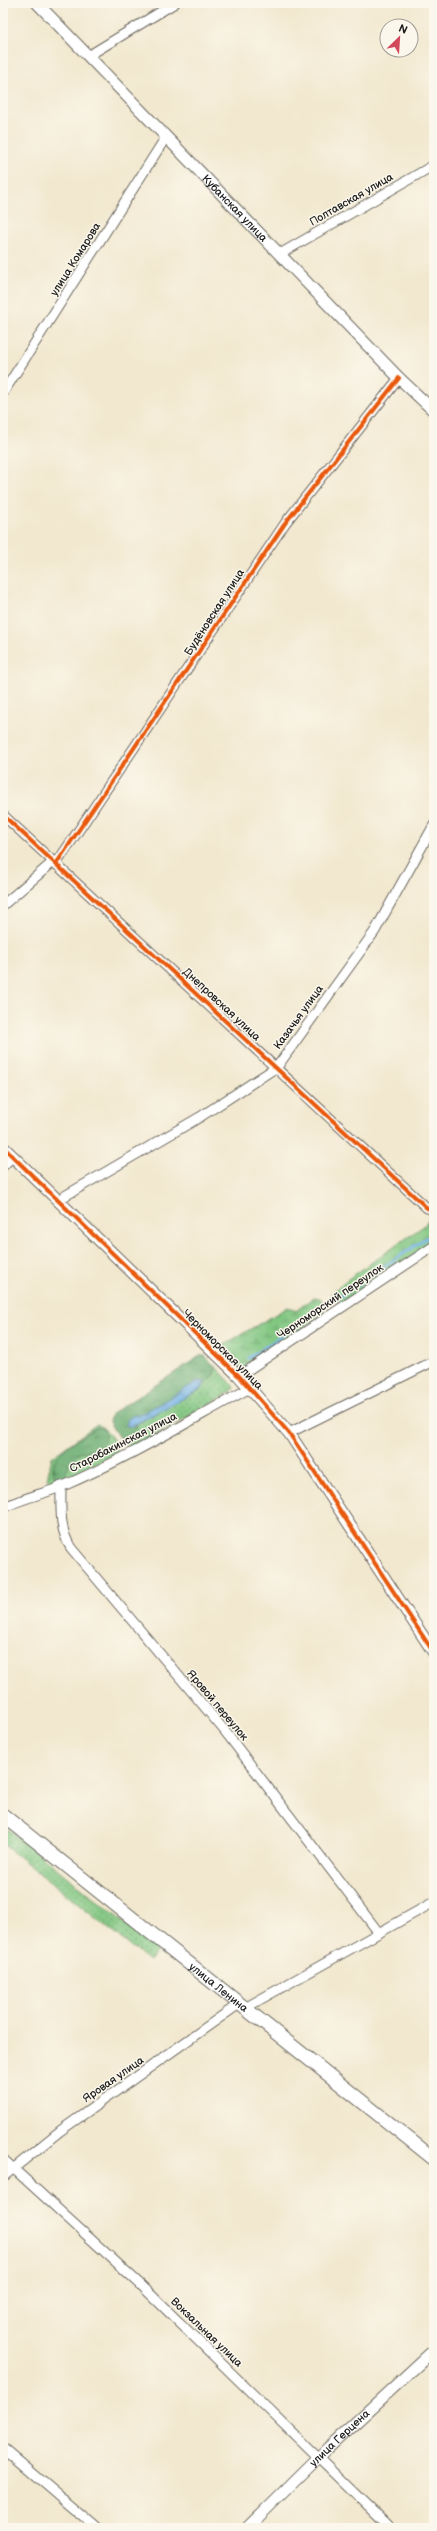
<svg xmlns="http://www.w3.org/2000/svg" width="437" height="2531" font-family="'Balsamiq Sans',sans-serif">
<style>
.grass{fill:url(#grass-dots);stroke:#4e714e}
.forest{fill:url(#forest-crowns);stroke:#426446}
.wetland{fill:url(#wetland-marsh);stroke:#4e714e}
.water{fill:url(#water-waves);stroke:#466680}
.lines{fill:none;stroke-linecap:round;stroke-linejoin:round}
.stream{stroke:#71b1e5;stroke-width:3}
.minor-casing{stroke:#67635b;stroke-width:11}
.tertiary-casing{stroke:#67635b;stroke-width:13}
.secondary-casing{stroke:#67635b;stroke-width:15}
.minor{stroke:#fff;stroke-width:9}
.tertiary{stroke:#fff;stroke-width:11}
.secondary{stroke:#fff;stroke-width:13}
.cycleway-casing{stroke:#fbf7ec;stroke-width:6}
.cycleway{stroke:#e8590c;stroke-width:4}
.labels{text-anchor:middle;stroke-width:3;stroke-linejoin:round;paint-order:stroke}
.street-label{font-size:11px;fill:#1c1c1c;stroke:#fbf7ec}
</style>
<defs>
<pattern id="grass-dots" width="8" height="8" patternUnits="userSpaceOnUse"><rect width="8" height="8" fill="#81c681"/><path d="M2 2h.1M6 6h.1" fill="none" stroke="#69a069" stroke-width="1.8" stroke-linecap="round"/></pattern>
<pattern id="forest-crowns" width="20" height="18" patternUnits="userSpaceOnUse"><rect width="20" height="18" fill="#68ab6f"/><path d="M2 6a3 3 0 1 1 6 0M12 15a3 3 0 1 1 6 0" fill="none" stroke="#558a5a"/></pattern>
<pattern id="wetland-marsh" width="20" height="14" patternUnits="userSpaceOnUse"><rect width="20" height="14" fill="#81c681"/><path d="M1 5h8M5 5V1M11 12h8M15 12V8" fill="none" stroke="#69a069"/></pattern>
<pattern id="water-waves" width="16" height="10" patternUnits="userSpaceOnUse"><rect width="16" height="10" fill="#71b1e5"/><path d="M0 5q4-4 8 0t8 0" fill="none" stroke="#5c8fb9"/></pattern>
</defs>
<rect width="100%" height="100%" fill="#fbf7ec"/>
<filter id="ink" filterUnits="userSpaceOnUse"><feTurbulence type="fractalNoise" baseFrequency=".025" numOctaves="2"/><feDisplacementMap in="SourceGraphic" scale="8" xChannelSelector="R" yChannelSelector="G"/><feConvolveMatrix kernelMatrix="1 2 1 2 8 2 1 2 1" color-interpolation-filters="sRGB"/></filter>
<filter id="wash" filterUnits="userSpaceOnUse"><feTurbulence type="fractalNoise" baseFrequency=".012" numOctaves="4" result="noise"/><feDisplacementMap in="SourceGraphic" scale="16" xChannelSelector="R" yChannelSelector="G"/><feGaussianBlur stdDeviation="0.9" result="paint"/><feColorMatrix in="noise" values="0 0 0 0 0 0 0 0 0 0 0 0 0 0 0 0 0 1.4 0 .05"/><feComposite in="paint" operator="in"/></filter>
<g filter="url(#wash)">
<rect width="100%" height="100%" fill="#f2e8cf"/>
<g class="grass">
<polygon points="216,1367 232,1384 234,1388 231,1392 131,1449 119,1438 136,1429 136,1424 201,1389 213,1377"/>
<path d="M 97,1424 C 106,1428 118,1443 117,1453 L 62,1481 L 50,1482 L 47,1479 L 52,1457 Z"/>
<polygon points="3,1825 158,1950 149,1961 3,1844"/>
</g>
<g class="forest">
<polygon points="200,1356 205,1356 216,1367 213,1377 205,1385 205,1382 125,1422 127,1427 136,1424 136,1429 128,1437 119,1438 109,1422 111,1414"/>
<path d="M 95,1428 L 102,1428 C 107,1434 105,1438 103,1445 C 94,1450 82,1450 74,1457 C 67,1464 69,1473 60,1478 L 54,1475 C 47,1453 80,1439 95,1428 Z"/>
</g>
<g class="wetland">
<polygon points="431,1214 434,1214 434,1242 341,1303 332,1298 332,1293 344,1282 425,1225"/>
<polygon points="314,1297 320,1298 324,1304 324,1314 242,1370 224,1352 225,1344 288,1307 296,1311"/>
</g>
<polygon class="water" points="198,1381 205,1382 201,1389 130,1427 125,1425 127,1420 132,1416 145,1412"/>
<g class="lines">
<g class="stream">
<polyline points="336,1299 434,1233"/>
<polyline points="249,1358 322,1309"/>
</g>
</g>
</g>
<g filter="url(#ink)">
<g class="lines">
<g class="minor-casing">
<g id="minor">
<polyline points="88,56 175,3"/>
<polyline points="280,254 434,165"/>
<polyline points="3,393 166,137"/>
<polyline points="3,815 427,1208 434,1210"/>
<polyline points="56,864 286,522 399,378"/>
<polyline points="3,905 53,862"/>
<polyline points="3,1166 13,1156"/>
<polyline points="58,1200 200,1117 277,1067 375,931 434,825"/>
<polyline points="239,1376 434,1246"/>
<polyline points="289,1433 434,1361"/>
<path d="M 61,1486 C 61,1509 59,1529 71,1548 L 224,1730 L 379,1933"/>
<path d="M 3,1508 C 22,1498 44,1494 63,1486 C 128,1458 189,1421 250,1388"/>
<polyline points="245,2008 434,1902"/>
<polyline points="3,2159 141,2285 390,2528"/>
<polyline points="3,2177 60,2131 239,2004"/>
<polyline points="3,2448 97,2528"/>
</g>
</g>
<g class="tertiary-casing">
<g id="tertiary">
<path id="s1" d="M 37,3 L 399,378 L 434,411"/>
<polyline points="3,1147 239,1376 289,1433 434,1653"/>
<path id="s2" d="M 247,2528 L 328,2448 L 434,2350"/>
</g>
</g>
<g class="secondary-casing">
<g id="secondary">
<path id="s3" d="M 3,1815 L 434,2159"/>
</g>
</g>
<use href="#minor" class="minor"/>
<use href="#tertiary" class="tertiary"/>
<use href="#secondary" class="secondary"/>
<g class="cycleway-casing">
<g id="cycleway">
<polyline points="3,815 427,1208 434,1210"/>
<polyline points="56,864 286,522 399,378"/>
<polyline points="3,1147 239,1376 289,1433 434,1653"/>
</g>
</g>
<use href="#cycleway" class="cycleway"/>
</g>
</g>
<g class="labels">
<g class="street-label">
<text transform="translate(351 199) rotate(-30)" y="4">Полтавская улица</text>
<text dy="4" stroke="none"><textPath href="#s1" startOffset="285">Кубанская улица</textPath></text>
<text transform="translate(75 259) rotate(-58)" y="4">улица Комарова</text>
<text transform="translate(214 612) rotate(-57)" y="4">Будёновская улица</text>
<text transform="translate(222 1004) rotate(43)" y="4">Днепровская улица</text>
<text transform="translate(298 1017) rotate(-54)" y="4">Казачья улица</text>
<text transform="translate(330 1301) rotate(-34)" y="4">Черноморский переулок</text>
<text transform="translate(223 1349) rotate(45)" y="4">Черноморская улица</text>
<text transform="translate(123 1442) rotate(-27)" y="4">Старобакинская улица</text>
<text transform="translate(218 1705) rotate(50)" y="4">Яровой переулок</text>
<text dy="4" stroke="none"><textPath href="#s3" startOffset="276">улица Ленина</textPath></text>
<text transform="translate(113 2079) rotate(-35)" y="4">Яровая улица</text>
<text transform="translate(207 2332) rotate(44)" y="4">Вокзальная улица</text>
<text dy="4" stroke="none"><textPath href="#s2" startOffset="129">улица Герцена</textPath></text>
</g>
</g>
<rect width="437" height="2531" fill="none" stroke="#fbf7ec" stroke-width="16"/>
<g transform="translate(399 38) rotate(25)"><circle r="19" fill="#fbf7ec" stroke="#a29f99"/>
<path d="M0-3L7 15L0 10L-7 15Z" fill="#d1495b"/>
<text y="-6" font-size="11" font-weight="bold" text-anchor="middle" fill="#1c1c1c">N</text>
</g>
</svg>
